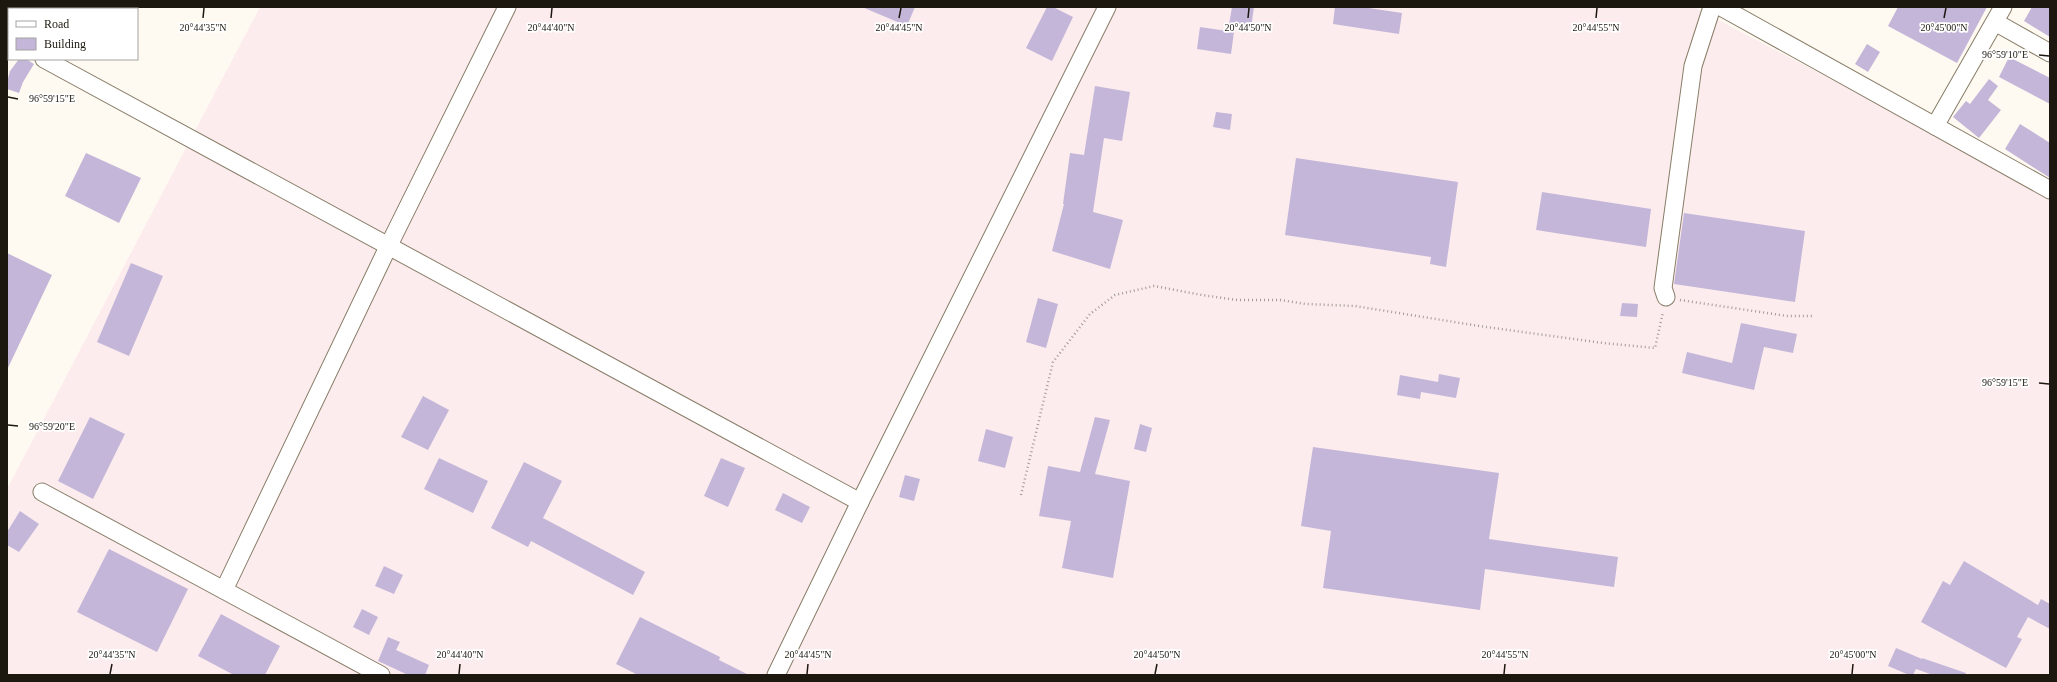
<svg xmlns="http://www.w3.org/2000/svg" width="2057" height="682" font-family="Georgia,serif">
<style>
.industrial{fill:#fdeced}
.building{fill:#c4b6d9}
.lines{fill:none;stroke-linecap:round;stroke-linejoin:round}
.street-casing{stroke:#877c67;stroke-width:19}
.path{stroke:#a19c93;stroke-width:2.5;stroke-dasharray:1 3;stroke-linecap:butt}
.street{stroke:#fff;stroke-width:17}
.ticks{fill:none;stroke:#1c180f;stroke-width:1.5}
.ticks-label{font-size:10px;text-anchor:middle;fill:#1c180f;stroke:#fff;stroke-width:3.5;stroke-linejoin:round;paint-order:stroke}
</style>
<rect width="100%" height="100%" fill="#fffaf1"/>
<polygon class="industrial" points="260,7 1694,7 2050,195 2050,675 7,675 7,489"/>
<g class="building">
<polygon points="862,7 915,7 907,26"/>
<polygon points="1047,7 1053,7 1073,17 1052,61 1026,48"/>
<polygon points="1232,7 1254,7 1251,28 1229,25"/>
<polygon points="1335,7 1362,7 1402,13 1399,34 1333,24"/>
<polygon points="1898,7 1987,7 1957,63 1888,26"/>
<polygon points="2032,7 2050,7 2050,37 2024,21"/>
<polygon points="1200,27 1234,32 1231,54 1197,49"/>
<polygon points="1867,44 1880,52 1868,72 1855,64"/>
<polygon points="2009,57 2050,78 2050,104 1999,77"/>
<polygon points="19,59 26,59 34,64 23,82 19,93 7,89 7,82 10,71"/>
<polygon points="1989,79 1998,86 1988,100 2001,110 1979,138 1953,117 1966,101 1970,104"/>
<polygon points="1095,86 1130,92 1122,141 1104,138 1093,212 1123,220 1110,269 1052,251 1064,204 1063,204 1070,153 1084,155"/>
<polygon points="1216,112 1232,114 1230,130 1213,127"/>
<polygon points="2020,124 2050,143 2050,178 2005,149"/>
<polygon points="86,153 141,178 119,223 65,196"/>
<polygon points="1296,158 1458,182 1446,267 1430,264 1431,257 1285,235"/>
<polygon points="1542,192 1651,209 1646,247 1536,230"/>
<polygon points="1684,213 1805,231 1795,302 1674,284"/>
<polygon points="7,253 52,275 7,370"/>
<polygon points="131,263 163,276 129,356 97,342"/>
<polygon points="1038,298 1058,304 1046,348 1026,342"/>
<polygon points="1622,303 1638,304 1637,317 1620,316"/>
<polygon points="1741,323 1797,334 1793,353 1764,347 1754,390 1682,373 1687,352 1732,363"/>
<polygon points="1439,374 1460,378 1456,398 1421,392 1420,399 1397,395 1400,375 1438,382"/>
<polygon points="423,396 449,410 428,450 401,437"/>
<polygon points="90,417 125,434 93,499 58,481"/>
<polygon points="1095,417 1110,420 1095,474 1130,481 1113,578 1062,568 1071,521 1039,516 1048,466 1080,472"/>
<polygon points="1140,424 1152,428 1146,452 1134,449"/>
<polygon points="986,429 1013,437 1005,468 978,461"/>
<polygon points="1313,447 1499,473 1489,539 1618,557 1614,587 1485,569 1480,610 1323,588 1331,531 1301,526"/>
<polygon points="439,458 488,481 473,513 424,489"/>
<polygon points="721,458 745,468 728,507 704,496"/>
<polygon points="524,462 562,481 543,518 645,572 633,595 531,541 528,547 491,528"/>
<polygon points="905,475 920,479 914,501 899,497"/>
<polygon points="783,493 810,507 802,523 775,510"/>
<polygon points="20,511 39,524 19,552 7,545 7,532"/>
<polygon points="109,549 188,589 157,652 77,612"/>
<polygon points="1964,561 2038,605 2041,599 2050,604 2050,629 2028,617 2017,637 2022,639 2006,668 1921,622 1943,581 1950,585"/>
<polygon points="384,566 403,575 394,594 375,586"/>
<polygon points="362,609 378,617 369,635 353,627"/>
<polygon points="221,614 280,646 265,675 234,675 198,656"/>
<polygon points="640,617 720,657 719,660 749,675 638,675 616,664"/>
<polygon points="388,637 400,642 396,650 429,665 425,675 408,675 378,661"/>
<polygon points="1896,648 1922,659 1922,658 1966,673 1965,675 1933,675 1916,669 1913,675 1909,675 1888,666"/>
</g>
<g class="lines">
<g class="street-casing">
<g id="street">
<polyline points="1721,7 2050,190"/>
<polyline points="1995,22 2050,53"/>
<polyline points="8,40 9,40"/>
<polyline points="44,59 860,502 1107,7"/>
<polyline points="1935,126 2003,7"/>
<polyline points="1666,297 1663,288 1693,66 1712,7"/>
<polyline points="42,492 381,675"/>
<polyline points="224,590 388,247 507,7"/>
<polyline points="776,675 860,502"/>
</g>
</g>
<g class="path">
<polyline points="1680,300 1787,316 1814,316"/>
<polyline points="1021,495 1053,362 1090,314 1115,295 1154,286 1202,295 1237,300 1280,300 1306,304 1355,306 1479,326 1603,343 1655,348 1663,312"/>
</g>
<use href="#street" class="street"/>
</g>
<path class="ticks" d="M 203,18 L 204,8M 551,18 L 552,8M 899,18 L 901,8M 1248,18 L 1249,8M 1596,18 L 1597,8M 1944,18 L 1946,8M 2039,55 L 2049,56M 8,97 L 18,99M 2039,383 L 2049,384M 8,425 L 18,426M 110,674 L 112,664M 459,674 L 460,664M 807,674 L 808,664M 1155,674 L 1157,664M 1504,674 L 1505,664M 1852,674 L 1853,664"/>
<g class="ticks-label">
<text x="203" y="31">20°44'35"N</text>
<text x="551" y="31">20°44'40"N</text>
<text x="899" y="31">20°44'45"N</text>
<text x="1248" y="31">20°44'50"N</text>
<text x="1596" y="31">20°44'55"N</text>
<text x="1944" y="31">20°45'00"N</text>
<text x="2005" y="58">96°59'10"E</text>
<text x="52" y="102">96°59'15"E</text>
<text x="2005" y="386">96°59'15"E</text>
<text x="52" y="430">96°59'20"E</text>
<text x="112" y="658">20°44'35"N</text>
<text x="460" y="658">20°44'40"N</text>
<text x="808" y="658">20°44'45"N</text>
<text x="1157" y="658">20°44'50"N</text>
<text x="1505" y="658">20°44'55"N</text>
<text x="1853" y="658">20°45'00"N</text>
</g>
<rect width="2057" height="682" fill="none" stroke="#1c180f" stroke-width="16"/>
<rect x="8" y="8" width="130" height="52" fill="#ffffff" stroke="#a4a39f"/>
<rect x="16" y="21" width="20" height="6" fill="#ffffff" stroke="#a4a39f"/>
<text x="44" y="28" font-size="12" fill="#1c180f">Road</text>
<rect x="16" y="38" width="20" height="12" fill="#c4b6d9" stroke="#a4a39f"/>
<text x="44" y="48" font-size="12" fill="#1c180f">Building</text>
</svg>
